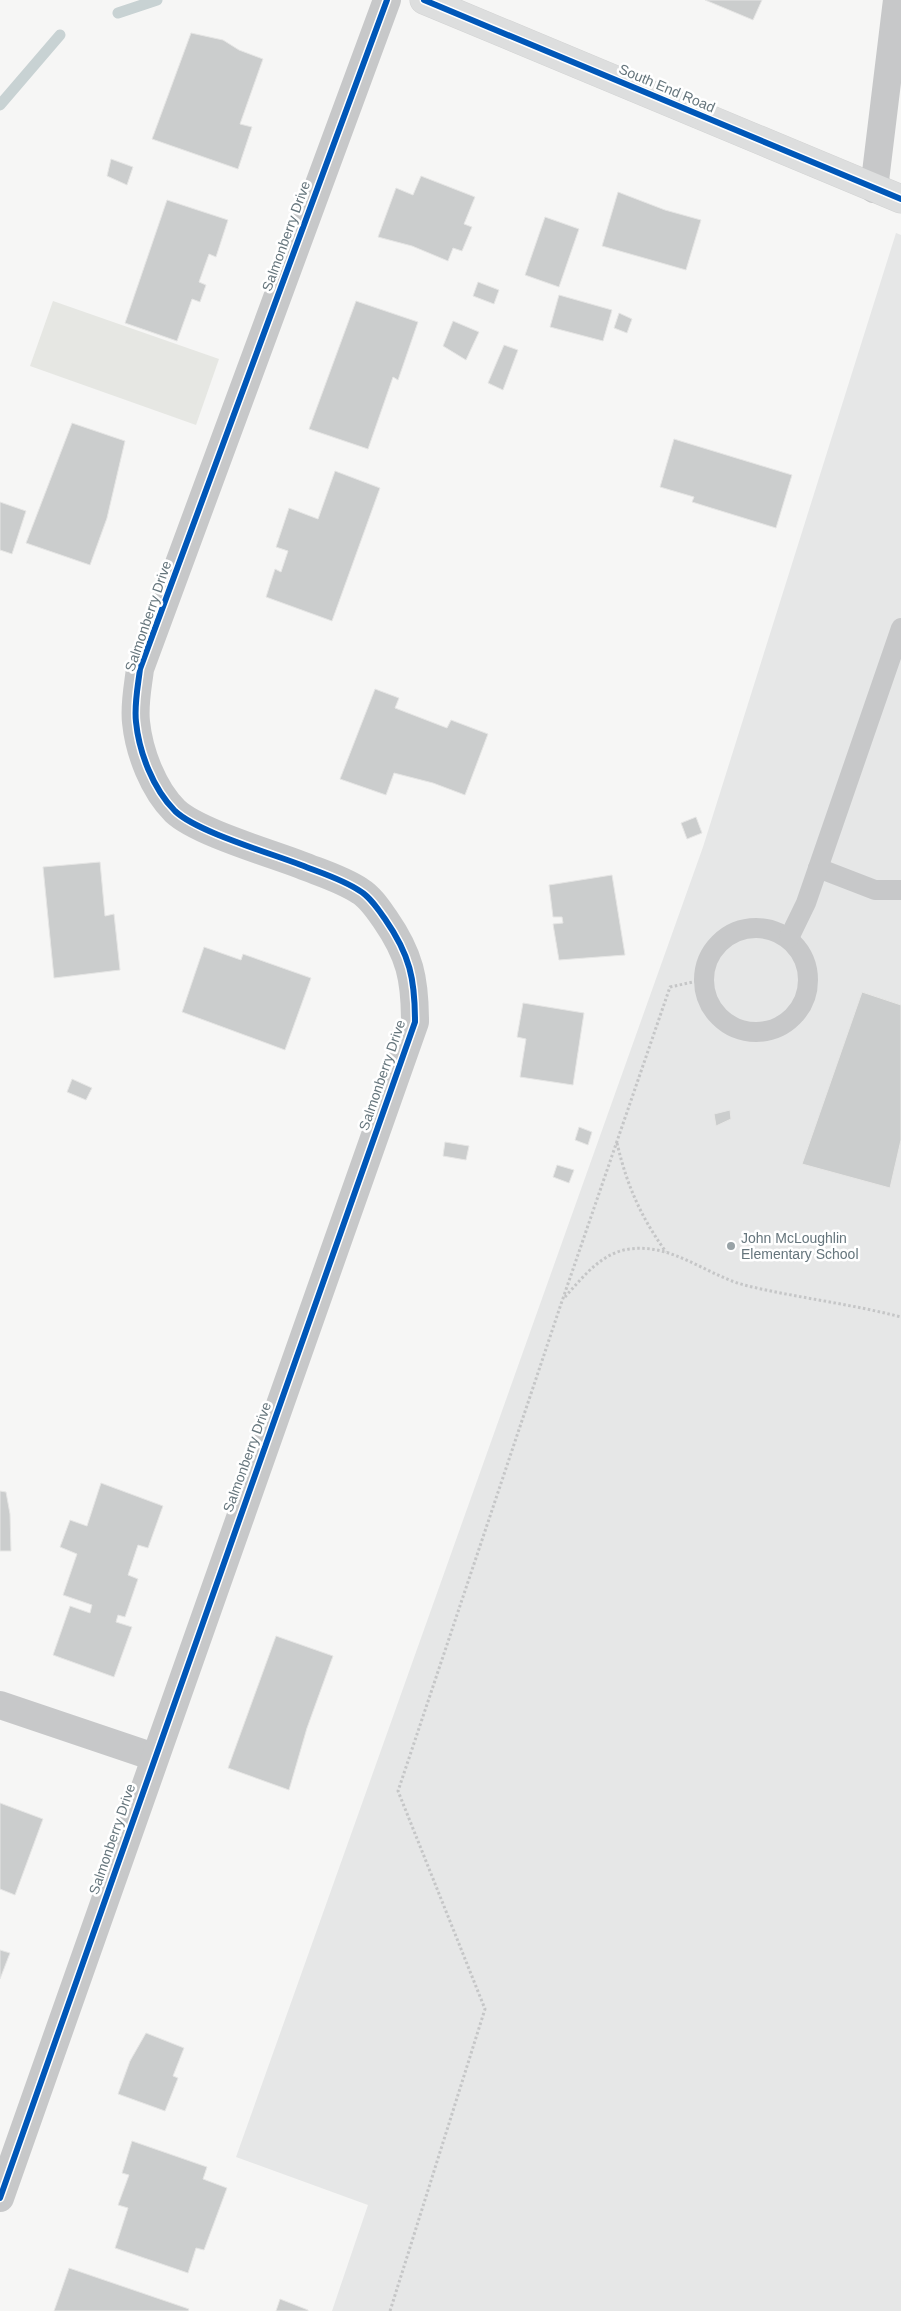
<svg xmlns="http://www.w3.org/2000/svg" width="901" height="2311" font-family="Arial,sans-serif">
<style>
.built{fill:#e6e7e7}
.green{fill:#e6e7e3}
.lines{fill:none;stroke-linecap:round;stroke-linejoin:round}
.stream{stroke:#c8d2d3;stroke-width:11}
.building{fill:#cbcdcd;stroke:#e6e6e5}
.secondary-casing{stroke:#d2d3d3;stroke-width:29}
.path{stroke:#c5c6c7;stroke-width:3;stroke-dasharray:2.5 2.5;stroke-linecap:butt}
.lane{stroke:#c7c8c9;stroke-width:20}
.street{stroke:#c7c8c9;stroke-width:28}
.secondary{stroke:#dddede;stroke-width:28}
.cycleway-casing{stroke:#fff;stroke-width:9}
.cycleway{stroke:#0057b8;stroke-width:6}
.poi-dot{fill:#98a2a6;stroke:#fff;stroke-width:2}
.labels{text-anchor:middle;stroke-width:5;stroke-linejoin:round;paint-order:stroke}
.street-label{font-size:14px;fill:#65757c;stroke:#fff}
.poi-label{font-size:14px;fill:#65757c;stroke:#fff;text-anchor:start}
</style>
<rect width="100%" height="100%" fill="#f6f6f5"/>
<polygon class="built" points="896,233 901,235 901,2311 332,2311 368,2205 236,2157 703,847"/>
<polygon class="green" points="53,301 219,359 196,425 30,366"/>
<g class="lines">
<g class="stream">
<polyline points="118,13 157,0"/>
<polyline points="0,105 60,35"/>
</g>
</g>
<g class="building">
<polygon points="705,0 762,0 753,20"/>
<polygon points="191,33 223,40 239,50 263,59 240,124 252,127 238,169 152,139"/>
<polygon points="111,159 133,167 127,185 107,176"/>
<polygon points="421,176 475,197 464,224 472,227 462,251 453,248 448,261 412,246 378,237 396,188 413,195"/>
<polygon points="618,192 665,210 701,220 686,270 602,246"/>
<polygon points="167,200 228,220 216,257 209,254 199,282 206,285 200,302 192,299 177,341 125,323"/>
<polygon points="545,217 579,229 559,287 525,275"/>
<polygon points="478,282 499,290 494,304 473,296"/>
<polygon points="559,295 612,310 603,341 550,327"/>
<polygon points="356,301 418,322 398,380 393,377 368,449 309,429"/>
<polygon points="619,313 632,319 627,333 614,328"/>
<polygon points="453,321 479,332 466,360 443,346"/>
<polygon points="504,345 518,350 503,390 488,383"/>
<polygon points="72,423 125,441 107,518 90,565 26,543"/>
<polygon points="674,439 792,475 776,528 692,502 694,497 660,487"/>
<polygon points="335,471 380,488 332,621 266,597 275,569 281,572 288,551 276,547 289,508 318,519"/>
<polygon points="0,502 26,511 12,554 0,550"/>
<polygon points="375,689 399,698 395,708 447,728 451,720 488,734 465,795 433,783 394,773 386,795 340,779"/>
<polygon points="696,817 702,833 687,839 681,823"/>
<polygon points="100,862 105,916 114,914 120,970 54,978 43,867"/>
<polygon points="612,875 625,955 559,960 553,924 563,923 562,917 553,917 549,885"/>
<polygon points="204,947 241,960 243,954 311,978 285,1050 182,1012"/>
<polygon points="862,992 901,1005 901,1140 890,1188 802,1164"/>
<polygon points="523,1003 584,1013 573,1085 520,1077 526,1039 517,1037"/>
<polygon points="72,1079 92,1088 86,1100 67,1092"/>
<polygon points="730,1110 731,1119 716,1126 714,1114"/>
<polygon points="579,1127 592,1132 588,1145 575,1140"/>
<polygon points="445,1142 469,1146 466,1160 443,1156"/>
<polygon points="557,1165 574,1170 569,1183 553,1177"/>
<polygon points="101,1483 163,1506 148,1548 138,1545 128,1575 138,1579 125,1617 118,1615 116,1622 132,1627 114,1677 53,1655 70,1606 90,1613 92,1605 63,1595 77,1554 60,1547 70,1520 87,1526"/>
<polygon points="0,1491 6,1492 10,1514 11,1551 0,1551"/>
<polygon points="276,1636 333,1656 307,1728 289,1790 228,1768"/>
<polygon points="0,1803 43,1819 15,1895 0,1889"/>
<polygon points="0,1950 10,1953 0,1979"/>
<polygon points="146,2033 184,2048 173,2076 178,2078 165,2111 118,2094 130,2061"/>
<polygon points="132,2141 207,2167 203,2179 227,2188 204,2250 196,2248 188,2273 115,2248 128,2208 118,2205 129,2175 122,2173"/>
<polygon points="69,2268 189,2309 188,2311 54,2311"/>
<polygon points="280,2299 308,2310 308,2311 276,2311"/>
</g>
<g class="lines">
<g class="secondary-casing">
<polyline id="secondary" points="424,0 901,199"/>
</g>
<g class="path">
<path d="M 617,1143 C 627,1186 641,1217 666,1252"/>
<path d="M 565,1297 C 583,1277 602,1252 630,1249 C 673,1243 709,1277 748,1286 C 799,1298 851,1304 901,1317"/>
<polyline points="390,2311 485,2009 398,1791 560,1307 670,987 702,980"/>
</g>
<g class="lane">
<polyline points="818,868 875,890 901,890"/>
<circle cx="756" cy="980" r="52"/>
<polyline points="789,938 806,903 901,628"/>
</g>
<g class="street">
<polyline points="874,189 897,0"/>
<polyline points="0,1705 154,1757"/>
<path d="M 0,2198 L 415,1022 C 415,979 410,955 385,919 C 378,909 370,897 360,891 C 342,879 321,873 301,865 C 270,853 197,832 175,811 C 153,789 139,752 136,722 C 134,704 138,686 140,669 L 387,0"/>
</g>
<use href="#secondary" class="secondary"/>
<g class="cycleway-casing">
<g id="cycleway">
<polyline points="424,0 901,199"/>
<path d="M 0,2198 L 415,1022 C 415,979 410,955 385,919 C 378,909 370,897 360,891 C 342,879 321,873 301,865 C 270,853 197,832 175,811 C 153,789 139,752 136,722 C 134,704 138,686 140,669 L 387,0"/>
</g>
</g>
<use href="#cycleway" class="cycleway"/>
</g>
<circle class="poi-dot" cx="731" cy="1246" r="5"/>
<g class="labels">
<g class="street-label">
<text transform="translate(667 88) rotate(23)" y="5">South End Road</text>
<text transform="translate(286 236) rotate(-70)" y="5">Salmonberry Drive</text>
<text transform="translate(148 616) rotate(-71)" y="5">Salmonberry Drive</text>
<text transform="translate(382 1075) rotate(-71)" y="5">Salmonberry Drive</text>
<text transform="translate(247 1457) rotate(-70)" y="5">Salmonberry Drive</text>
<text transform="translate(112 1839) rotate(-71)" y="5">Salmonberry Drive</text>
</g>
<g class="poi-label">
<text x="741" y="1243">John McLoughlin<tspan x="741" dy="16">Elementary School</tspan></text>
</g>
</g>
</svg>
